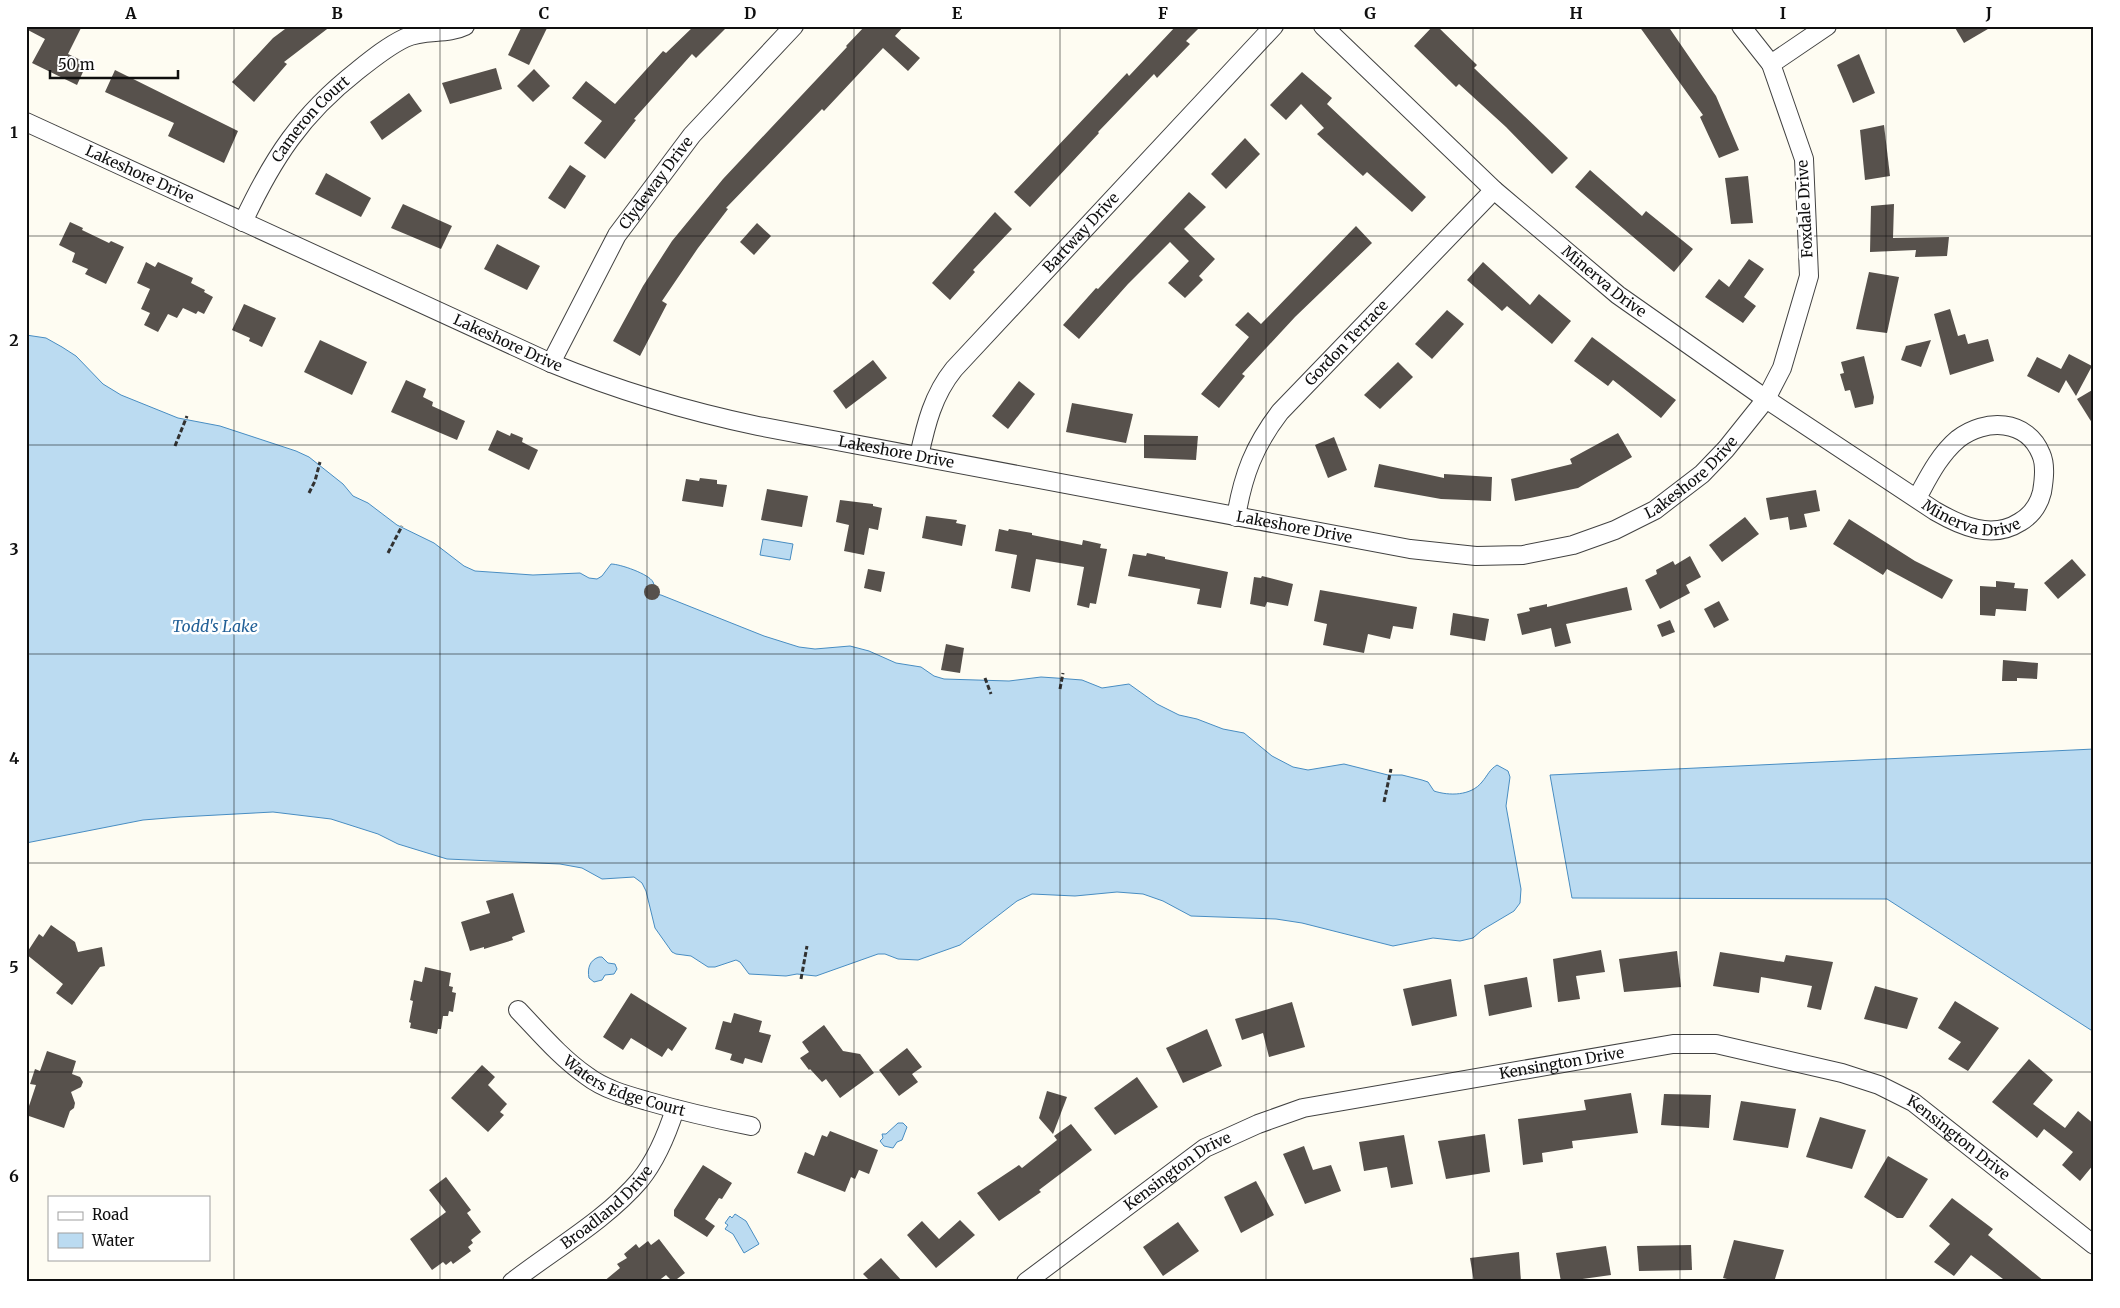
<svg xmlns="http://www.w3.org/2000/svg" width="2120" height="1308" font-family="Merriweather,serif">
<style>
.water{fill:#bbdbf1;stroke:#488dc2}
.building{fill:#57514c}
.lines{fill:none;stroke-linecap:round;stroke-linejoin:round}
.street-casing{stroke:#424242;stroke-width:20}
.path{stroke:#313131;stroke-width:3;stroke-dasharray:5 2.5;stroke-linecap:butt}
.street{stroke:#fff;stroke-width:18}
.grid{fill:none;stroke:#0f0f0f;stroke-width:1;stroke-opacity:0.55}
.labels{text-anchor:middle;stroke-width:5;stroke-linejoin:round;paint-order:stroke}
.street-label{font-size:15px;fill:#0f0f0f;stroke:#fff}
.water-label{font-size:16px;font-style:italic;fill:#226097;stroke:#fff}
.neatline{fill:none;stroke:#0f0f0f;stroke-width:2}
.grid-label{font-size:16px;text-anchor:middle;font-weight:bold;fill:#0f0f0f}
</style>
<rect width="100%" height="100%" fill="#fefcf2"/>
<g class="water">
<path d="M 26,335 L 46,338 L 62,347 L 76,356 L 103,384 L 121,395 L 178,418 L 220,426 L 296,451 L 309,457 L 343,484 L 353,496 L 368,503 L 397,525 L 434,543 L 464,566 L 475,571 L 533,575 L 580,573 L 589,578 L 597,579 L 602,576 L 611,564 C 620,564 649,574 653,582 C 655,585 654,591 655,594 L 661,595 L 764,636 L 799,647 L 815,649 L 850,646 L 869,651 L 896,663 L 921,667 L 934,676 L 944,679 L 1009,681 L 1041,677 L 1056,678 L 1082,680 L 1102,688 L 1129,684 L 1157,704 L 1179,715 L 1197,719 L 1223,729 L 1244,733 L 1272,756 L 1293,767 L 1308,770 L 1344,764 L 1388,775 L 1402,775 L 1422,780 L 1428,782 L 1434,791 C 1449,796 1471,796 1482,782 C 1488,775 1489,770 1497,765 L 1508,771 L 1510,777 L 1506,806 L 1521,889 L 1520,903 L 1514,911 L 1482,930 L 1473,938 L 1460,941 L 1433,938 L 1393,946 L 1302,923 L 1276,919 L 1191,916 L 1163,901 L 1143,894 L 1117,892 L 1075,896 L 1032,894 L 1017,901 L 960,945 L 918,960 L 898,959 L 885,954 L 878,954 L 816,976 L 797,974 L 786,976 L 749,974 L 740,962 L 736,960 L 715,967 L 708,967 L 691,956 L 676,954 L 672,952 L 655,928 L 646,891 L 642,883 L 634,877 L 602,879 L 582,868 L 560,864 L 447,859 L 398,844 L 378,834 L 331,819 L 273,812 L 180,817 L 143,820 L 26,843 Z"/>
<polygon points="763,539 793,544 790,560 760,555"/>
<polygon points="2094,749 2094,1032 1887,899 1572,898 1550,775"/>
<path d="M 599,957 L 602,957 L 608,963 L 615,964 L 617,969 L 614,974 L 605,975 L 602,980 L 594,982 L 589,978 C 587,968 590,960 599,957 Z"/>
<polygon points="898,1123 903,1123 907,1127 902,1140 897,1142 893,1148 884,1146 880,1141 883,1138 882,1134 886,1134"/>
<polygon points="735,1214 746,1221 759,1244 744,1253 733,1234 725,1229 728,1225 725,1223 730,1216 732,1218"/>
</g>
<g class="building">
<polygon points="26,26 82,26 68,54 87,63 77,85 32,63 45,39 26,29"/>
<polygon points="289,26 331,26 284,62 287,64 254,102 232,82 273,38"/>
<polygon points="522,26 548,26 529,65 508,55"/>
<polygon points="694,26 728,26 696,58 692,54 634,119 636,120 605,159 584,143 602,121 572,98 586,81 615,104 663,51 666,53"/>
<polygon points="865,26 904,26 895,36 920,58 908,71 883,48 824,111 822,109 726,208 728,209 698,248 662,301 667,304 640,356 613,341 643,286 672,241 723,179 847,47 846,46"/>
<polygon points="1176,26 1201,26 1186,41 1190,44 1157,78 1154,74 1098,132 1099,133 1030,207 1014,192 1127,73 1129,76"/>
<polygon points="1433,26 1437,26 1477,65 1474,68 1568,158 1552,174 1506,127 1459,84 1456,87 1414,46"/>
<polygon points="1639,26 1668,26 1716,96 1739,150 1719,158 1700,117 1703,115"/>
<polygon points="1954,26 1993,26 1964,43"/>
<polygon points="1859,54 1875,93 1853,103 1837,65"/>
<polygon points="496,68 502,89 450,104 442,83"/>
<polygon points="534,69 550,86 533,102 517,86"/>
<polygon points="115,70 238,131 224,163 168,136 174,123 105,92"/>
<polygon points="1302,72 1332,98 1327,104 1426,197 1412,212 1367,172 1363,176 1317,134 1324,128 1301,104 1286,120 1270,105"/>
<polygon points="409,93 422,111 382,140 370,122"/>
<polygon points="1884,125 1890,176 1865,180 1860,130"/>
<polygon points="1245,138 1260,154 1226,189 1211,174"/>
<polygon points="570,165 586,176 565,209 548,198"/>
<polygon points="1590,170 1642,216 1646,211 1693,249 1674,272 1575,187"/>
<polygon points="326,173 371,198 361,217 315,194"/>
<polygon points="1748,176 1753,223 1731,224 1725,178"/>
<polygon points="1189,192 1206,207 1184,229 1215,259 1199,276 1203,280 1185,298 1168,283 1189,261 1170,242 1128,284 1079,339 1063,325 1096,288 1098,289"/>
<polygon points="403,204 452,226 441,249 391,228"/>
<polygon points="1894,204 1893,238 1949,237 1947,256 1915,257 1916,250 1870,252 1871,206"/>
<polygon points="995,212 1012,229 973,270 975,272 950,300 932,283"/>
<polygon points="70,222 83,228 82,230 109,243 111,241 124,247 106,284 85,274 88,269 72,262 75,253 59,245"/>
<polygon points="757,223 771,236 754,255 740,242"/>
<polygon points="1356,226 1372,243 1295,317 1242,374 1245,376 1219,408 1201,394 1249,337 1235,325 1248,312 1261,324"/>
<polygon points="497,244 540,266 527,290 484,269"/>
<polygon points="1749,259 1764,269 1744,297 1756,306 1743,323 1705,297 1719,279 1729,287"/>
<polygon points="146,262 155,267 158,262 193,278 191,283 205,290 204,292 213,297 204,314 198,311 196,314 183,308 177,318 168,314 158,332 144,325 150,313 141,309 150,289 137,283"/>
<polygon points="1483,262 1530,305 1539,294 1571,321 1552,344 1507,306 1502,311 1467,280"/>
<polygon points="1869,272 1899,277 1887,333 1856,329"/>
<polygon points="244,304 276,318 262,347 249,341 250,338 232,330"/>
<polygon points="1950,309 1958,336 1965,334 1968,344 1988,339 1994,361 1950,375 1934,314"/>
<polygon points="1447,310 1464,324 1432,359 1415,344"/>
<polygon points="1592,337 1676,400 1661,418 1613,380 1608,386 1574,361"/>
<polygon points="320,340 367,362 352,395 304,372"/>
<polygon points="1931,340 1921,367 1901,360 1906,346"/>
<polygon points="2069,354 2092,366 2076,396 2066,380 2059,393 2027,376 2037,357 2061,369"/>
<polygon points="1864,356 1874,397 1873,404 1855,408 1850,390 1845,391 1840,374 1844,373 1841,362"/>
<polygon points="873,360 887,378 846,409 833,391"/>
<polygon points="1398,362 1413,377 1380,409 1364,395"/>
<polygon points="406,380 426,389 423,397 433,402 432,406 465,421 457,440 391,412"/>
<polygon points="1019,381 1035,394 1008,429 992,416"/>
<polygon points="2094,389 2094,426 2077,399"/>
<polygon points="1072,403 1133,414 1126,443 1066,432"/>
<polygon points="497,430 510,436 511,433 523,438 522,442 538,450 529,470 488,450"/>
<polygon points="1618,433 1632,457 1578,488 1515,501 1511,479 1572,464 1570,459"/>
<polygon points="1144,435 1198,436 1196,460 1144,458"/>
<polygon points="1334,437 1347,470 1328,478 1315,445"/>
<polygon points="1379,464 1444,478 1444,474 1492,477 1491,501 1441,499 1374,487"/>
<polygon points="700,478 717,480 717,484 727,485 723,507 682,501 686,479 699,481"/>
<polygon points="767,489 808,496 802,527 761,520"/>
<polygon points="1816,490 1820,511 1804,514 1807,527 1790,530 1788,517 1770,520 1766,498"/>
<polygon points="840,500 873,504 873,506 882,508 878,530 869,528 864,555 844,551 849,525 836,522"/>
<polygon points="926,516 957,520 956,523 966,525 962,546 922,538"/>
<polygon points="1745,517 1759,534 1722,562 1709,545"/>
<polygon points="1849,519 1915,561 1953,580 1942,599 1887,569 1883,575 1833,544"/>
<polygon points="999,529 1008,531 1009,529 1032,533 1032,535 1082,545 1083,540 1101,544 1100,548 1107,549 1096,604 1090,603 1089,608 1077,605 1084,567 1036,559 1030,592 1011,588 1017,555 995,551"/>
<polygon points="1147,553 1165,557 1165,559 1228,572 1221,608 1197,604 1200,589 1128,576 1133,554 1146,556"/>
<polygon points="1690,556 1701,577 1686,585 1690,593 1660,609 1645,580 1657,574 1656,570 1673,561 1675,565"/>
<polygon points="2072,559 2086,575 2058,599 2044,583"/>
<polygon points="868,569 885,572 881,592 864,588"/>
<polygon points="1262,576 1293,584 1288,606 1267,602 1265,607 1250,604 1254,577 1261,578"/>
<polygon points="1996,581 2015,583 2014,588 2028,589 2026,611 1996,609 1995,616 1980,615 1980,586 1996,587"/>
<circle cx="652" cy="592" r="8"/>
<polygon points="1627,587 1632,610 1566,624 1571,643 1555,647 1551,628 1522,635 1517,614 1530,611 1529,608 1547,604 1547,607"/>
<polygon points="1320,590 1417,607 1413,629 1393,626 1390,639 1368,634 1364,653 1323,645 1327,624 1314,621"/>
<polygon points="1719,601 1729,620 1714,628 1704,609"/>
<polygon points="1453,613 1489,619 1485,641 1450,635"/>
<polygon points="1670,620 1675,632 1662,637 1657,625"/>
<polygon points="946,644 964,648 960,673 941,670"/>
<polygon points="2003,660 2038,663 2037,679 2017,678 2017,681 2002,681"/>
<polygon points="513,893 525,932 512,937 513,940 484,949 484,947 470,951 461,922 490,913 486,901"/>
<polygon points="51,925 75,942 78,952 102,947 105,966 100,967 72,1005 56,993 63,984 26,954 39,934 43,937"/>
<polygon points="1601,950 1605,972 1576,976 1580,999 1558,1002 1553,959"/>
<polygon points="1677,951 1681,987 1624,992 1619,959"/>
<polygon points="1720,952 1784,962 1786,955 1833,962 1821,1010 1807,1007 1812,986 1761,977 1759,993 1713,986"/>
<polygon points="425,967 451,973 449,986 453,987 452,992 456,993 453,1012 449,1011 448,1016 443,1016 441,1029 438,1029 437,1034 410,1028 411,1023 409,1022 413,1001 410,1000 414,980 422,982"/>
<polygon points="1527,977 1532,1007 1489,1016 1484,985"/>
<polygon points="1451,979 1457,1016 1412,1026 1403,989"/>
<polygon points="1875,986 1918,998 1907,1029 1864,1019"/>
<polygon points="631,993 687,1028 672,1051 668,1048 662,1057 631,1038 623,1050 603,1037"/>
<polygon points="1955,1001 1999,1028 1968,1071 1948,1059 1961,1042 1938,1028"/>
<polygon points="1292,1002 1305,1047 1269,1057 1263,1033 1242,1040 1235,1019"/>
<polygon points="734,1013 762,1021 759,1032 771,1035 762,1063 745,1058 743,1064 730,1060 732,1054 715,1049 723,1021 731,1023"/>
<polygon points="824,1025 843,1051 860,1054 874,1073 840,1098 826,1079 822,1082 810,1069 809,1070 800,1058 809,1052 802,1042"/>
<polygon points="1207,1029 1222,1066 1183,1083 1166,1048"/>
<polygon points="907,1048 922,1067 912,1074 918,1082 899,1096 879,1070"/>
<polygon points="47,1051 76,1061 72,1074 80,1077 83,1082 81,1087 71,1092 75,1103 74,1108 70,1111 64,1128 26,1115 36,1085 30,1084 35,1069 40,1071"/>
<polygon points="2029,1059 2053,1080 2033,1104 2065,1128 2078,1111 2094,1124 2094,1164 2080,1181 2062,1165 2073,1152 2044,1129 2037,1138 1992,1102"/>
<polygon points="482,1065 495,1077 488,1085 507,1104 500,1112 504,1115 488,1132 451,1098"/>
<polygon points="1137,1077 1158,1107 1115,1135 1094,1108"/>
<polygon points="1047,1091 1067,1097 1053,1134 1039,1118"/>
<polygon points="1631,1093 1638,1133 1572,1141 1573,1148 1542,1153 1543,1162 1523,1165 1518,1119 1586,1110 1584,1100"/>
<polygon points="1664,1094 1711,1095 1709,1128 1661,1125"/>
<polygon points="1741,1101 1796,1109 1788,1148 1733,1140"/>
<polygon points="1820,1117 1866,1130 1852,1169 1806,1157"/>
<polygon points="1071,1124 1092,1150 1039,1190 1041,1192 999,1221 977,1193 1019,1165 1022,1168 1057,1140 1054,1136"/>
<polygon points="830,1131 878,1150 869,1174 859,1170 855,1179 851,1177 845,1192 797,1173 805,1152 814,1156 822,1135 827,1137"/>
<polygon points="1485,1134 1490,1172 1446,1179 1438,1141"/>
<polygon points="1404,1135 1413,1184 1391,1188 1387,1167 1364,1171 1359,1142"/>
<polygon points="1304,1146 1313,1170 1331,1165 1341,1191 1305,1204 1283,1154"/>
<polygon points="1888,1156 1928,1179 1903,1218 1897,1218 1864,1197"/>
<polygon points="703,1165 732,1183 722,1199 719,1198 705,1219 715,1226 707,1237 674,1216 674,1210"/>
<polygon points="446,1177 471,1210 467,1213 481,1232 471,1240 473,1243 468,1247 471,1251 453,1264 451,1261 446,1265 443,1262 432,1270 410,1239 446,1212 429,1190"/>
<polygon points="1256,1181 1274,1215 1241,1233 1224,1197"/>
<polygon points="1952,1198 1993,1229 1988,1235 2045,1282 2007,1282 1971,1255 1954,1276 1934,1262 1950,1244 1929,1226"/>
<polygon points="960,1220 975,1235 936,1268 907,1235 922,1221 939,1239"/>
<polygon points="1178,1222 1199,1251 1163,1276 1143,1247"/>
<polygon points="659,1239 685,1273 673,1282 666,1275 657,1282 603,1282 620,1268 617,1264 627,1258 624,1254 636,1244 639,1248 648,1241 651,1245"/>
<polygon points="1734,1240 1784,1250 1774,1282 1739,1282 1723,1278"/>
<polygon points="1691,1245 1692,1270 1639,1271 1637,1246"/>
<polygon points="1606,1246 1611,1275 1561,1282 1556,1253"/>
<polygon points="1519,1252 1521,1282 1474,1282 1470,1258"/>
<polygon points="881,1258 903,1282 871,1282 863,1274"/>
</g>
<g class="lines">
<g class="street-casing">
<g id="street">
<path id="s1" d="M 1323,26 L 1494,190 L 1618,295 L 1766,399 L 1935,511 C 1961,526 1992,540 2020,522 C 2032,515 2039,504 2042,492 C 2044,480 2046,465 2041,454 C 2027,419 1985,418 1958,439 C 1939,455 1928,478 1917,498"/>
<polyline points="1771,64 1827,26"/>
<path id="s2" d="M 26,122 L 551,363 C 619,391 687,411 758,426 L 1410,549 L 1476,556 L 1523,555 L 1573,545 L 1615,530 L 1655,510 L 1702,474 L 1726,449 L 1766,399 L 1782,368 L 1809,276 L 1804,159 L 1771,64 L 1741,26"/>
<path id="s3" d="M 243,222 C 273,158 301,115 357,71 C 372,59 388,46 405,38 C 424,29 447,35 465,26"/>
<path id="s4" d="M 551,363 L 617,235 L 692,135 L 794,26"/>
<path id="s5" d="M 919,456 C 926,424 933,395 954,369 L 1274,26"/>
<path id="s6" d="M 1236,517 C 1243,475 1254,446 1280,412 L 1494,190"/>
<path id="s7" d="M 518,1010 C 540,1033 561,1058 587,1076 C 604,1089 626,1095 647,1101 C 681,1111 716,1119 751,1126"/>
<path id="s8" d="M 512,1282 C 553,1250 606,1220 640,1180 C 657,1159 667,1134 675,1109"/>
<path id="s9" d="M 1026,1282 L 1205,1148 L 1258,1124 L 1303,1108 L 1673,1044 L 1716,1044 L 1842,1073 L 1879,1085 L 1913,1102 L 2094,1245"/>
</g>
</g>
<g class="path">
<polyline points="175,446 187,416"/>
<polyline points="309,493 315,481 320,462"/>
<polyline points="388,553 402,526"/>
<polyline points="985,678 991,694"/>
<polyline points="1060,689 1063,673"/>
<polyline points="1384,802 1391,769"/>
<polyline points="801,979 807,946"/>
</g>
<use href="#street" class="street"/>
</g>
<path class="grid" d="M 234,26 L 234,1282M 440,26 L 440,1282M 647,26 L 647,1282M 854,26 L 854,1282M 1060,26 L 1060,1282M 1266,26 L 1266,1282M 1473,26 L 1473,1282M 1680,26 L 1680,1282M 1886,26 L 1886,1282M 26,236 L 2094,236M 26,445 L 2094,445M 26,654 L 2094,654M 26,863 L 2094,863M 26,1072 L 2094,1072"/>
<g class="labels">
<g class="street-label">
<text dy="5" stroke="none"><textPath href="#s3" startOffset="124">Cameron Court</textPath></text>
<text dy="5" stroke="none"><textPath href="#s2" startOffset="125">Lakeshore Drive</textPath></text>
<text dy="5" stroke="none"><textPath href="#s4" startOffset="209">Clydeway Drive</textPath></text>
<text transform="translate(1805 209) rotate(-93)" y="5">Foxdale Drive</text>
<text dy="5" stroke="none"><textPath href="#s5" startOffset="281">Bartway Drive</textPath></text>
<text dy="5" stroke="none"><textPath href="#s1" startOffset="380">Minerva Drive</textPath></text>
<text dy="5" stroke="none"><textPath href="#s2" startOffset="530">Lakeshore Drive</textPath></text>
<text dy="5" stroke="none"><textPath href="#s6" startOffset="211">Gordon Terrace</textPath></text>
<text dy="5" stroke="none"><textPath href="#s2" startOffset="935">Lakeshore Drive</textPath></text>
<text dy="5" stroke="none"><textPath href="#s2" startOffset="1760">Lakeshore Drive</textPath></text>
<text dy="5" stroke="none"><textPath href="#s1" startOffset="821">Minerva Drive</textPath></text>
<text dy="5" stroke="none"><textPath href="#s2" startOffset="1340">Lakeshore Drive</textPath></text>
<text dy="5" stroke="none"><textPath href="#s9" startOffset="592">Kensington Drive</textPath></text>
<text dy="5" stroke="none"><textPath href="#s7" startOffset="134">Waters Edge Court</textPath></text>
<text dy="5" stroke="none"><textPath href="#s9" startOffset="1012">Kensington Drive</textPath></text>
<text dy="5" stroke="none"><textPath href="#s9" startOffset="188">Kensington Drive</textPath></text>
<text dy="5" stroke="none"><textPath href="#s8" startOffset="121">Broadland Drive</textPath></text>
</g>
<g class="water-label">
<text x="215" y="632">Todd's Lake</text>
</g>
</g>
<rect width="2120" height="1308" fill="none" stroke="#ffffff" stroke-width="55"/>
<rect x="48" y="1196" width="162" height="65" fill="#ffffff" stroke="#9f9f9f"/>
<rect x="58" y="1212" width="25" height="8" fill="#ffffff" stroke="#9f9f9f"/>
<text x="92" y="1220" font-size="15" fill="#0f0f0f">Road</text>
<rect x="58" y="1233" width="25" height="15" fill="#bbdbf1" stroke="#9f9f9f"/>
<text x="92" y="1246" font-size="15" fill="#0f0f0f">Water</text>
<path d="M50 70v8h128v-8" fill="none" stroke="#0f0f0f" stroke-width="2.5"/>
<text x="58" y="70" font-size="15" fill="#0f0f0f" stroke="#ffffff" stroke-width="4" paint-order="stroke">50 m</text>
<rect x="28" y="28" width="2064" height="1252" class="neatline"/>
<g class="grid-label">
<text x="131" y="19">A</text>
<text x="337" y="19">B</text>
<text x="544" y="19">C</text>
<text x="750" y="19">D</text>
<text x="957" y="19">E</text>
<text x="1163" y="19">F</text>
<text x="1370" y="19">G</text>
<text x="1576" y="19">H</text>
<text x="1783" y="19">I</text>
<text x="1989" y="19">J</text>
<text x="14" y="138">1</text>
<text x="14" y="346">2</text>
<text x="14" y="555">3</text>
<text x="14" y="764">4</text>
<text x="14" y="973">5</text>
<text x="14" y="1182">6</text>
</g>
</svg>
